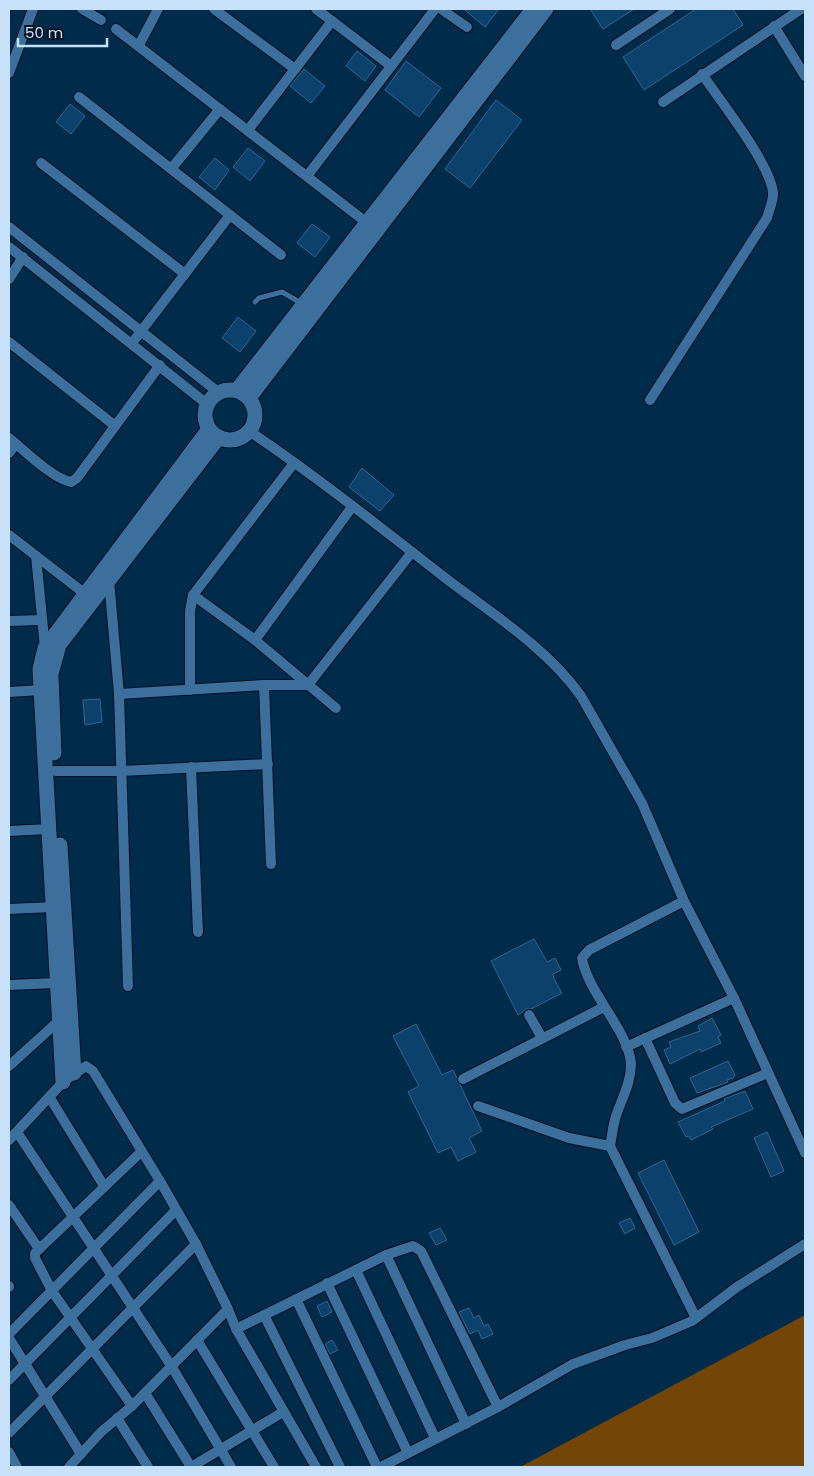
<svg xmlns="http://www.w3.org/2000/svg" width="814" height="1476" font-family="Poppins,sans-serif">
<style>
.green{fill:#734506}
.building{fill:#0b416a;stroke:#316490}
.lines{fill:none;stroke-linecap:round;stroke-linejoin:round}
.lane-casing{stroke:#001227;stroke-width:7}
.street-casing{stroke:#001227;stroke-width:12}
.secondary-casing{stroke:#001227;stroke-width:17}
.lane{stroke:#3c6f9b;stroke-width:5}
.street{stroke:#3c6f9b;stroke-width:10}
.secondary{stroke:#3c6f9b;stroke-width:15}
</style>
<rect width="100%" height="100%" fill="#012b4a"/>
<polygon class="green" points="805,1315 805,1467 520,1467"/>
<g class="building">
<polygon points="464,9 499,9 485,27"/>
<polygon points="590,9 634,9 603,29"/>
<polygon points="696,9 733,9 743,25 644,90 623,57"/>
<polygon points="357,51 376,66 365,81 346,66"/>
<polygon points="406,61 441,88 419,117 385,90"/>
<polygon points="304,69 325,86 311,103 290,86"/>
<polygon points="496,100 522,120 470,188 445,169"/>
<polygon points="70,104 85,116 71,134 56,122"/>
<polygon points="248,148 265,161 250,181 233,167"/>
<polygon points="215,158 229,170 215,190 199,177"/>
<polygon points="312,224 330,237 315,257 297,243"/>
<polygon points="238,317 256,331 240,352 222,338"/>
<polygon points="362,468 394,495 380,511 349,487"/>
<polygon points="100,699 102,722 85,725 83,700"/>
<polygon points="534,939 547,962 555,958 561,970 553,974 554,979 562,993 531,1009 526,1009 518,1015 491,961"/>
<polygon points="712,1018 721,1035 718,1037 721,1043 701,1052 700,1049 670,1064 664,1050 671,1047 669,1042 700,1031 698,1026"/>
<polygon points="416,1024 442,1075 453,1070 482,1131 469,1138 476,1152 458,1161 451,1147 438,1153 408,1092 419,1086 393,1036"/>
<polygon points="728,1061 735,1075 733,1078 727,1080 728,1082 697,1093 690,1078"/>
<polygon points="745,1091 753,1109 711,1127 713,1129 691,1140 689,1136 686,1137 678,1122 725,1101 724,1099"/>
<polygon points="767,1132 784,1171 771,1177 754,1138"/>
<polygon points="664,1160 699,1232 674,1245 638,1173"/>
<polygon points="630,1218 635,1228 625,1234 619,1223"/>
<polygon points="440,1228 447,1240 436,1245 429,1233"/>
<polygon points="327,1301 332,1312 322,1317 317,1306"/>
<polygon points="469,1308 474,1318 479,1315 484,1326 488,1324 493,1334 482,1339 478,1330 470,1334 459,1312"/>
<polygon points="332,1340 338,1350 330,1354 325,1344"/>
</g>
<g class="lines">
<g class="lane-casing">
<polyline id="lane" points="255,302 259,298 282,292 301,303"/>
</g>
<g class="street-casing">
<g id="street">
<polyline points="82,9 101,20"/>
<polyline points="214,9 295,69"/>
<polyline points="316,9 332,21"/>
<polyline points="441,9 467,27"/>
<polyline points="774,26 805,76"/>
<polyline points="116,29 371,226"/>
<polyline points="139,45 158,9"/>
<polyline points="616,45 670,9"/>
<polyline points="9,73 33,9"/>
<polyline points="79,97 281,255"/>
<polyline points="663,102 801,9"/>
<polyline points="248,130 332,21 391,66"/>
<polyline points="41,163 185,274"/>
<polyline points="171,169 220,109"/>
<polyline points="307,176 435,9"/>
<polyline points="9,227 218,392"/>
<polyline points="9,247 207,404"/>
<polyline points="9,279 23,257"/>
<polyline points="9,342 114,425"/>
<polyline points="132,343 230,215"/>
<path d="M 650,400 L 767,218 C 769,210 774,200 773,192 C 769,162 721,102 702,74"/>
<path d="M 249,431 C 316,476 380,527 444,577 C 491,613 546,647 581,696 L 642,803 L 684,901 L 734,998 L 805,1153"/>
<path d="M 9,438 C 24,450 53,479 71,482 L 77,478 L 160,365"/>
<polyline points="9,453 16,444"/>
<polyline points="9,535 84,593"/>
<polyline points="36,556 45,648"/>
<polyline points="109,580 119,694 128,986"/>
<polyline points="193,595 255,640 336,708"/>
<polyline points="9,621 41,620"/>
<polyline points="255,640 352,507"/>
<polyline points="264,685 271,864"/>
<polyline points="190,690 190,611 193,595 294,463"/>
<polyline points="9,692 41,690"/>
<polyline points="119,694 264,685 308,685 412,552"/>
<polyline points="191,767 198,932"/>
<polyline points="55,771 121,771 268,764"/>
<polyline points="9,831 49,829"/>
<path d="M 684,901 L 589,950 L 582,958 C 587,992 629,1031 631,1064 C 631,1083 622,1098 616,1116 C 613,1125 612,1136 610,1146 L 696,1318"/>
<polyline points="9,909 53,907"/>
<polyline points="9,985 56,983"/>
<polyline points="529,1015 542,1038"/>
<polyline points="645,1038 675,1103 682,1109 768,1073"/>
<polyline points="626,1047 734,998"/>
<polyline points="9,1066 63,1017"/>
<polyline points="463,1079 604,1007"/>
<polyline points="50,1098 104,1186"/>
<polyline points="478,1106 569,1138 610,1146"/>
<polyline points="17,1132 172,1367 231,1467"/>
<polyline points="9,1140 63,1082 86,1066 93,1071 160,1181 9,1334"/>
<polyline points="141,1152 35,1253 35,1258 52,1291 132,1406 228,1309 196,1244 160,1181"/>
<polyline points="9,1205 39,1249"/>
<polyline points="386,1255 466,1424"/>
<polyline points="356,1270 435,1438"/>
<polyline points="327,1283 408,1453"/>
<polyline points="9,1286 9,1287"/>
<polyline points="296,1299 377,1467"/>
<polyline points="228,1309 236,1329 316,1467"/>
<polyline points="264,1315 340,1467"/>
<polyline points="236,1329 386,1255 413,1246 421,1251 498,1407"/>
<polyline points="9,1338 81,1454"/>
<polyline points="197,1340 274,1467"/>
<polyline points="9,1380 176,1210"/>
<polyline points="145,1393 191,1467"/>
<polyline points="117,1418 148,1467"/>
<polyline points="9,1433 196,1244"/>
<polyline points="9,1452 17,1467"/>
<polyline points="69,1467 101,1432 132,1406"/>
<polyline points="191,1467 283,1412"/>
<polyline points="381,1467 498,1407 573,1364 625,1345 652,1338 692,1321 737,1287 805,1244"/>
</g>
</g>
<g class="secondary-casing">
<g id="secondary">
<polyline points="237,390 533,9"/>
<circle cx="230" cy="415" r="25"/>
<polyline points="249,398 546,9"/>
<polyline points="54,753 51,674 59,645 219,437"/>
<polyline points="60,845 74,1073"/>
<polyline points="63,1082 41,690 40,669 45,648 209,429"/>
</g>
</g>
<use href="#lane" class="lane"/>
<use href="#street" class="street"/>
<use href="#secondary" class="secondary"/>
</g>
<rect width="814" height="1476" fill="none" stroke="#c7e1fa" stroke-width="20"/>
<path d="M18 38v8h89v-8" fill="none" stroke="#c7e1fa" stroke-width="2.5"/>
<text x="25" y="38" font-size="15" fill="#c7e1fa" stroke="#011324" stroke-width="4" paint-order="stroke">50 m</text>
</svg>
